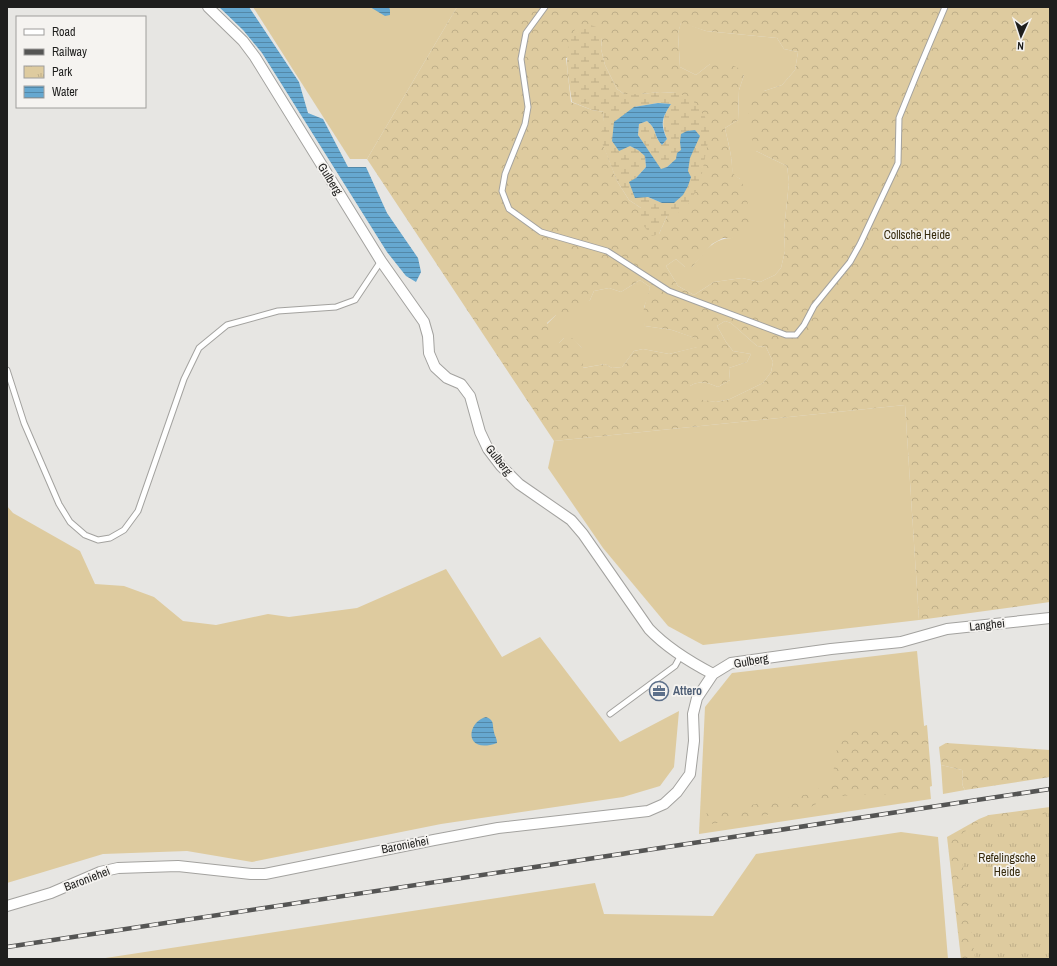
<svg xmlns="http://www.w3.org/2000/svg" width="1057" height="966" font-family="'Archivo Narrow',sans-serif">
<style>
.grass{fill:#decb9f}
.forest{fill:url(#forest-crowns);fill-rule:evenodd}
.wetland{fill:url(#wetland-marsh);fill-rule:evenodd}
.park{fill:url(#park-tufts)}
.water{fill:url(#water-rules)}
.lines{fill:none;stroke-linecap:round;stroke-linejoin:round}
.service-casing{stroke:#a3a29f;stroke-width:7}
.minor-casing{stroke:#a3a29f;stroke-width:12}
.service{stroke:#fff;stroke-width:5}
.minor{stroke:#fff;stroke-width:10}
.rail-casing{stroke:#555554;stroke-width:4.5}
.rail{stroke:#f5f3f0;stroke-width:3;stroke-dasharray:9;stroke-linecap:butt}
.labels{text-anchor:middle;stroke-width:3.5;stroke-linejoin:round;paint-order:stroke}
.street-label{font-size:12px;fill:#1e1e1d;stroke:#f5f3f0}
.park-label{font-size:12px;fill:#372b0d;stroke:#f5f3f0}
.service-label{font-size:12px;font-weight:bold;fill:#4e5e75;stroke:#f5f3f0;text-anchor:start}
</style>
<defs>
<pattern id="forest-crowns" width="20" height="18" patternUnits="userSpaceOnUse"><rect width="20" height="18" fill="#decb9f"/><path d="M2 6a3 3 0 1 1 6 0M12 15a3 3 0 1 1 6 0" fill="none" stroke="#beae88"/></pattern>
<pattern id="wetland-marsh" width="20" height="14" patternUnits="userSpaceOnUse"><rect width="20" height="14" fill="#decb9f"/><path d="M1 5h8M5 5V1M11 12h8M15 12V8" fill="none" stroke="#beae88"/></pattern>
<pattern id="park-tufts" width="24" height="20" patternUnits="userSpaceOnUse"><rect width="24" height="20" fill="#decb9f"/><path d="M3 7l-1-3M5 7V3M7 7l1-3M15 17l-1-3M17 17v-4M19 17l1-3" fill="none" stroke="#beae88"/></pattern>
<pattern id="water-rules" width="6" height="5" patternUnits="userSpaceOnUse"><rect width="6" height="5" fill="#66a8d0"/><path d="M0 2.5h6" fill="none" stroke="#5388a8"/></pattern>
</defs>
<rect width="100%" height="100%" fill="#e7e6e3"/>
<g class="grass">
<polygon points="253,7 457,7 367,159 350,159"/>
<path d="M 681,22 L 706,31 L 777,38 L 784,49 L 798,52 L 795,70 L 782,85 L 764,91 L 756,151 L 787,166 L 789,182 L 784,230 L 785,251 L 781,268 L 775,275 L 760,282 L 742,278 L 714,282 L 694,295 L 678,286 L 666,266 L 676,259 L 685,267 L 692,267 C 703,253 713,238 732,238 L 740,179 L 732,174 C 733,158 728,143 725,128 L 738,120 L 739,90 L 744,75 L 710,64 L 696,75 L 680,67 L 678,33 Z"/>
<polygon points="640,280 650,287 648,297 644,307 645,326 672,330 701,340 698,347 669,354 643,349 634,351 622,367 612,368 605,364 582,368 582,348 571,338 564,338 559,343 549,343 547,324 556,315 590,300 594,291 609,288 621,292"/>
<path d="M 725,321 L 731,323 L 757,346 L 766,347 L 773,362 L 771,372 L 763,383 L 730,399 L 716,402 L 690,399 L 690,386 C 700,380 708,383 718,387 L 730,380 L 729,368 L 747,362 L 751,354 L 733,351 L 726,342 L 717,326 Z"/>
<polygon points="905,405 919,620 703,645 668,626 603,548 548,468 554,441"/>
<polygon points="7,506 13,513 80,551 95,584 124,586 154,597 183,621 216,625 268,614 289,617 357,608 446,569 502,657 540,637 620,742 679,711 674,767 660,786 623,797 441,824 252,862 187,851 103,854 7,883"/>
<polygon points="917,651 931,799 699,834 705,707 732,673"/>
<path d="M 941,765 L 962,770 C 965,777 959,782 965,790 L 943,794 Z"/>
<polygon points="901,832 938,837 948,959 99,959 595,883 604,914 713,916 756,854"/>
</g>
<g class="forest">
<path d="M 457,7 L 1050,7 L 1050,602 L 919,620 L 905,405 L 554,441 L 367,159 ZM 681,23 L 706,31 L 777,38 L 784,49 L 798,52 L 795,70 L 782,85 L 764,91 L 750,103 L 748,119 L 753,143 L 756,151 L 787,166 L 789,182 L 784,230 L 785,251 L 781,268 L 775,275 L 760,282 L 742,278 L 714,282 L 694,295 L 678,286 L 666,266 L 676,259 L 685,267 L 692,267 L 712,244 L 723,238 L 732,238 L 751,221 L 745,189 L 740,179 L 732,173 C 733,158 728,143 725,128 L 738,120 L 739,90 L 744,75 L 738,68 L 723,60 L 710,64 L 696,75 L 680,67 L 678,33 ZM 602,38 L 601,49 L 605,65 L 617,89 L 624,94 L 641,94 L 660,92 L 677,93 L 667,216 L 659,234 L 641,208 L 629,200 L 617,181 L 602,141 L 604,112 L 592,110 L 571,102 L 566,58 ZM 640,280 L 650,287 C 647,301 640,312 645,326 L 672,330 L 700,340 L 697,347 L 669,354 L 643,349 L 634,351 L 622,367 L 612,368 L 605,364 L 583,368 L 582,348 L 572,338 L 564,338 L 559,343 L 549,343 L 550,336 L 547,323 L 556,315 L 566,316 L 578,309 L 590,300 L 594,291 L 609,288 L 621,292 ZM 725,321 L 731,323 L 757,346 L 766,347 L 773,362 L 771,372 L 763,383 L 730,399 L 716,402 L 690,398 L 690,386 C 700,380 708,383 718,387 L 730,380 L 729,368 L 747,362 L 751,354 L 733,351 L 726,342 L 717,326 Z"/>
<path d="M 927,725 L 932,786 C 921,790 910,793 899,794 C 866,797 839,789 809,808 L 705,825 L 703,820 L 703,815 L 708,813 L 804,795 C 811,792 822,788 828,782 C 839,769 832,743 845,733 C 858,723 882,728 897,730 C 902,731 908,732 912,731 C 917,730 922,726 927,725 Z"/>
<path d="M 946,743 L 1050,750 L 1050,777 L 965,790 C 959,782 965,777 962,770 L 941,765 L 939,747 Z"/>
<polygon points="1050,807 1050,959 961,959 947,837 979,819 989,815"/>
</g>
<path class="wetland" d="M 588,24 L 599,28 L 602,37 L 601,49 L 605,65 L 617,89 L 624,94 L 641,94 L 660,92 L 677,93 L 691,98 L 705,117 L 710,131 L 700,184 L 689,203 L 676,215 L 667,216 L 659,234 L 652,236 L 638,219 L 641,208 L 629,200 L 617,181 L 601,140 L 604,112 L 592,110 L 572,102 C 568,73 562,56 575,29 ZM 658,103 L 671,104 C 662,117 661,124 667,139 L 662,145 C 653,135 658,130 647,121 L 639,124 L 638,135 L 661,170 L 667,167 L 676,159 L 677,153 L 681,150 L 680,142 L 700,136 C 694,149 685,163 691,177 L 683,195 L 662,203 L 648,197 L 636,178 L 646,167 L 645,155 L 638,150 L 630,146 L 634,107 Z"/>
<polygon class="park" points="1050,813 1050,959 975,959 959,836 975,824"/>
<g class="water">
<polygon points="219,7 249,7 299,82 308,113 323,119 348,167 366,167 387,213 418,258 421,272 416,282 406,276 387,252 262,53 243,30"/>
<polygon points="370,7 389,7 390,10 390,15 385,16"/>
<path d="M 658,103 L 671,104 C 662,118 660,123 667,139 L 662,145 C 653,135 658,130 647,121 L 639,124 L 638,135 L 661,169 L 667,167 L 676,159 L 677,153 L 681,150 L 680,142 L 681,134 L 687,131 L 695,130 L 700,136 L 690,158 L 688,171 L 691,177 L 688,186 L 683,195 L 674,203 L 662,203 L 648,197 L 635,198 L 629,182 L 636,178 L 646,167 L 645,156 L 638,150 L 630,146 L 619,151 L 612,141 L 614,122 L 634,107 Z"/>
<path d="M 486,717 C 495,720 492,725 494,732 C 495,737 497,738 497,743 C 464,755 466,722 486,717 Z"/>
</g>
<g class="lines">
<g class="service-casing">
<g id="service">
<polyline points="545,7 526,33 521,59 528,107 525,124 505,174 502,191 509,209 541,232 607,251 669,291 786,335 796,335 804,325 814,306 850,262 860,244 898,163 899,118 918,71 945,7"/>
<polyline points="7,370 24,423 59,504 70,522 85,535 98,540 110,538 124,530 138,511 184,379 199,348 227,325 278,311 336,307 355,300 381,261"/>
<polyline points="610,714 675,666 681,655"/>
</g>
</g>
<g class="minor-casing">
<g id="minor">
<path d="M 208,7 L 243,41 L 255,57 L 381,261 L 424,322 L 428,336 L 429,353 L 435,367 L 447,378 L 461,384 L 470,396 L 480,432 L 488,449 L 501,466 L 519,484 L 571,520 L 583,534 L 649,629 C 667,648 690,662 713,674"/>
<polyline points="7,906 51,893 100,872 118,868 178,866 251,874 265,874 434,840 498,828 648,811 664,804 677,792 690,774 694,741 693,714 697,698 713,674 731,663 831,649 901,642 947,629 1050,618"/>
</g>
</g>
<use href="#service" class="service"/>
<use href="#minor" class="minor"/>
<g class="rail-casing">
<polyline id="rail" points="7,947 1050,789"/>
</g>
<use href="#rail" class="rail"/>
</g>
<defs>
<g id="office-ring" transform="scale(1)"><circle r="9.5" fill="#f5f3f0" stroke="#5c6f8a" stroke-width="1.5"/><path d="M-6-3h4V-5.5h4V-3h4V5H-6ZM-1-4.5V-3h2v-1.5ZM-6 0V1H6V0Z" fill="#5c6f8a"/></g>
</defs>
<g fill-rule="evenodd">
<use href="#office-ring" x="659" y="691"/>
</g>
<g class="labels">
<g class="street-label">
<text transform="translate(330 179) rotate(58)" y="4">Gulberg</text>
<text transform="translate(499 460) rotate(52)" y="4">Gulberg</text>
<text transform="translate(987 625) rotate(-6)" y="4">Langhei</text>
<text transform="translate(751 661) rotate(-10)" y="4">Gulberg</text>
<text transform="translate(405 845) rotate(-11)" y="4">Baroniehei</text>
<text transform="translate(87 879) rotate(-21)" y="4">Baroniehei</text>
</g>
<g class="park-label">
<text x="917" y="239">Collsche Heide</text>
<text x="1007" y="862">Refelingsche<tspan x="1007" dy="14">Heide</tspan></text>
</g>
<g class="service-label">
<text x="673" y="695">Attero</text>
</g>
</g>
<rect width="1057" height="966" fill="none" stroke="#1e1e1d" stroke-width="16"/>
<rect x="16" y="16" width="130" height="92" fill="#f5f3f0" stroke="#9f9e9c"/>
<rect x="24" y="29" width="20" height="6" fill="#ffffff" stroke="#9f9e9c"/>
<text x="52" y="36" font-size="12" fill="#1e1e1d">Road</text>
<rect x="24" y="49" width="20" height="6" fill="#555554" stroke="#9f9e9c"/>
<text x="52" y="56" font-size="12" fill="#1e1e1d">Railway</text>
<rect x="24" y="66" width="20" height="12" fill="url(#park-tufts)" stroke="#9f9e9c"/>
<text x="52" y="76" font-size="12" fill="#1e1e1d">Park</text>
<rect x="24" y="86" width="20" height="12" fill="url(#water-rules)" stroke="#9f9e9c"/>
<text x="52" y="96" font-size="12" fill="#1e1e1d">Water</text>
<g transform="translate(1021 36) rotate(183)" stroke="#f5f3f0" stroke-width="3" paint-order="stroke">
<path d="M0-3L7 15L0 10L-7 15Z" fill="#1e1e1d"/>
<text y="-6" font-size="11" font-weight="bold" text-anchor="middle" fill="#1e1e1d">N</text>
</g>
</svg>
